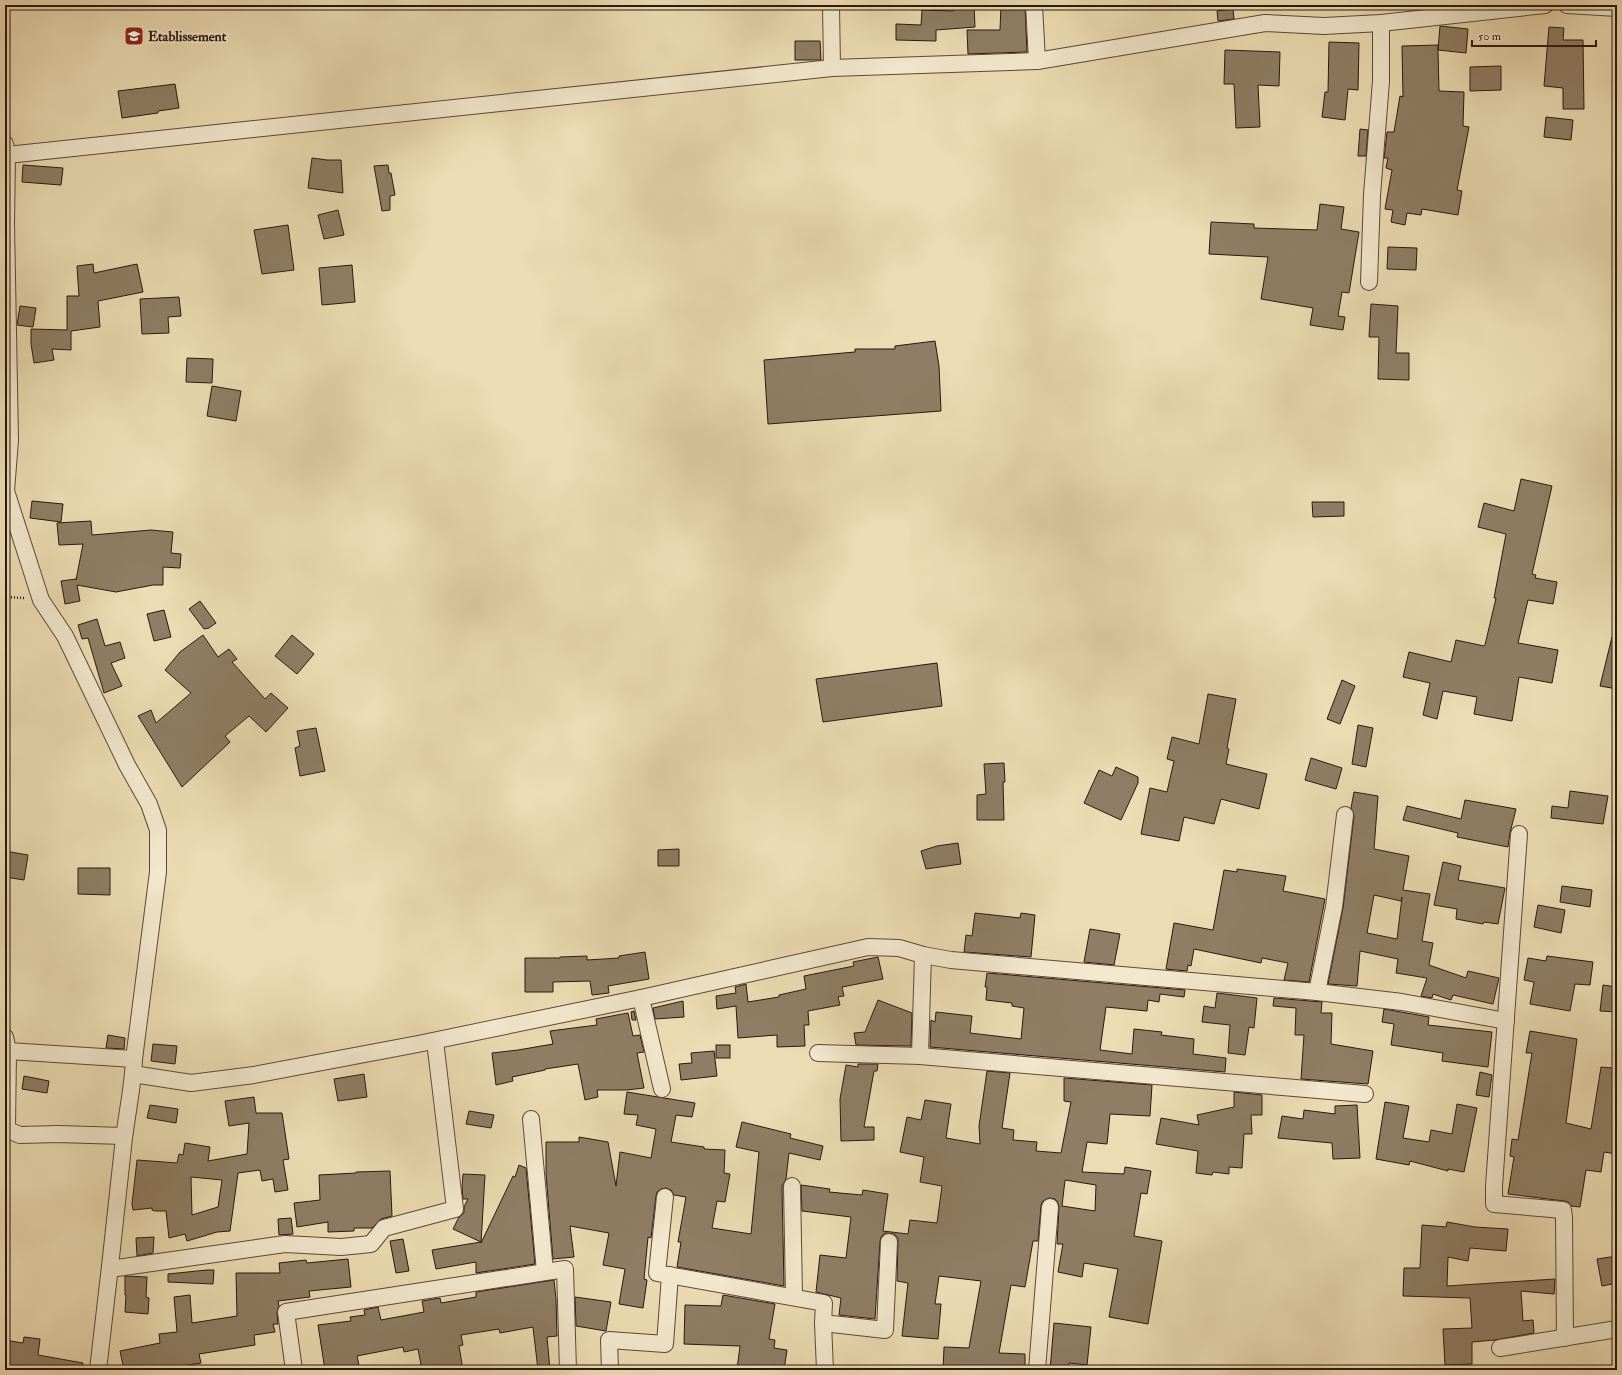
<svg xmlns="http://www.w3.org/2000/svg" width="1622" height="1375" font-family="'IM FELL Double Pica',serif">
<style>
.building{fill:#8f7e65;stroke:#2a1810;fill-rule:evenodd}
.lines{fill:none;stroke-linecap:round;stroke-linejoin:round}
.minor-casing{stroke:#5a4939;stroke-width:18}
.path{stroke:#2a1810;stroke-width:2.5;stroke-dasharray:1 2;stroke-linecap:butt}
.minor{stroke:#f3e8ce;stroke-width:16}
.labels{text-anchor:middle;stroke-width:4;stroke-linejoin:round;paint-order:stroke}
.poi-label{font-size:14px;font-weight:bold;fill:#2a1810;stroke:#f3e8ce;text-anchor:start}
</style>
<rect width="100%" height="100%" fill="#ecdcb3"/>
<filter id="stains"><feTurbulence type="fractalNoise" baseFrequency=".005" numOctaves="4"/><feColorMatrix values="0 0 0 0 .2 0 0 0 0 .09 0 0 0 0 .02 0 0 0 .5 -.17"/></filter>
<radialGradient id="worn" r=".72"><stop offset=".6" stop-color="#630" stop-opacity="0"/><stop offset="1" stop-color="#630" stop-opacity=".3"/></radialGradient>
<g class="building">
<polygon points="953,5 974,5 975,27 936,30 936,41 896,40 896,24 921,25 922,10 953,11"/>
<polygon points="1001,5 1025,5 1027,52 968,54 967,30 1000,30"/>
<polygon points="1233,9 1234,19 1218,21 1217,11"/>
<polygon points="1440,26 1468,29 1466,53 1438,50 1439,91 1464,92 1463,126 1469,127 1457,190 1462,191 1458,215 1422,209 1421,215 1407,213 1405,225 1391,222 1393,210 1385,209 1392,170 1386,168 1388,158 1384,158 1387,132 1394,132 1400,96 1403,97 1402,46 1438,45 1438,50"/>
<polygon points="1549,27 1564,28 1563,40 1583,40 1584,109 1563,109 1563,88 1544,86"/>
<polygon points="795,41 820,41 821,60 795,60"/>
<polygon points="1329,42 1359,43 1358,90 1348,89 1345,120 1322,117 1325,92 1328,92"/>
<polygon points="1225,50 1280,52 1279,86 1258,85 1260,127 1236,128 1234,84 1224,84"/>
<polygon points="1501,66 1501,90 1470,91 1470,67"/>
<polygon points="175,84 179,108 158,111 158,113 122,118 118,91"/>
<polygon points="1546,117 1573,120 1571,140 1544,137"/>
<polygon points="1360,129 1368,130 1366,156 1358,156"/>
<polygon points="312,158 327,160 341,160 343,193 308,188"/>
<polygon points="23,165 63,168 61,185 22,182"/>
<polygon points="388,165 389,173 391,173 395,195 390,196 390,210 382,211 374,166"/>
<polygon points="1320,204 1344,207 1341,229 1359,232 1349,293 1342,292 1338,316 1345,317 1343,330 1310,325 1313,308 1261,299 1268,257 1209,254 1211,222 1254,224 1254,228 1317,230"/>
<polygon points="338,210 344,235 324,239 318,215"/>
<polygon points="288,225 294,270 262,274 254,230"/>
<polygon points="1388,247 1417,248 1416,270 1387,269"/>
<polygon points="93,264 94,273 137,264 143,292 98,301 100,327 71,331 71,350 52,349 54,360 34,363 31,344 31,329 67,330 67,296 79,296 77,266"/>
<polygon points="352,265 355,302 322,305 319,268"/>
<polygon points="179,297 181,316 168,317 169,333 142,334 140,299"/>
<polygon points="1371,304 1398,306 1396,353 1409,353 1409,380 1378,379 1379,337 1369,337"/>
<polygon points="20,306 36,308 33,327 17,325"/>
<polygon points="935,341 939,366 941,411 768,424 764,360 855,352 855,349 895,349 895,346"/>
<polygon points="187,358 213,359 212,383 186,382"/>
<polygon points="212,386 241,391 236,421 207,416"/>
<polygon points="1521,479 1552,486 1532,574 1536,575 1535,578 1557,582 1553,604 1528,600 1518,643 1558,650 1552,683 1519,677 1512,721 1474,714 1477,697 1443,691 1437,719 1423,715 1430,683 1403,677 1409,652 1451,662 1456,640 1484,646 1485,645 1496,598 1494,598 1506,534 1478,527 1484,503 1514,511"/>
<polygon points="32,501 63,504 61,522 30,518"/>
<polygon points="1312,502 1344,502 1344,516 1313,517"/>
<polygon points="91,521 92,535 151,530 173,532 171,553 181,554 180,568 163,567 163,585 153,585 116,592 77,585 80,601 65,604 61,581 76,579 76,580 83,544 59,545 57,523"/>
<polygon points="200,601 216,623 209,628 204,629 189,609"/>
<polygon points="164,610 171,637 154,641 147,614"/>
<polygon points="97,619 105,646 120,642 125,658 111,663 122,686 104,693 88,638 82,639 78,625"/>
<polygon points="203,635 218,657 229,649 237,659 232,662 265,699 271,693 288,708 266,732 249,716 225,736 230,742 182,787 138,716 151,710 156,723 191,693 165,670 180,652"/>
<polygon points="292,635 314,654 297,674 275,656"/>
<polygon points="1612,637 1617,637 1617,689 1600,686"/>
<polygon points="937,663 942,706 823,722 816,679"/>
<polygon points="1342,680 1355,686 1340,724 1327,719"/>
<polygon points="1208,694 1236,699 1227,748 1229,749 1226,764 1267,774 1259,809 1221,799 1214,824 1184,817 1179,841 1141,834 1150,788 1167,792 1174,761 1167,759 1172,737 1199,744"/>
<polygon points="1358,725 1373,728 1366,767 1352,764"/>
<polygon points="316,728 325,771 300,776 295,748 300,746 297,731"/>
<polygon points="1311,758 1342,768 1336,789 1305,780"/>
<polygon points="1004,763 1005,782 1003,782 1004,820 977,820 977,795 986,794 984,764"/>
<polygon points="1116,767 1138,777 1138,783 1121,820 1084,803 1099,770 1112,776"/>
<polygon points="1570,791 1608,796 1603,824 1551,818 1552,806 1568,808"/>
<path d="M 1354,792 L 1378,796 L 1374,849 L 1409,856 L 1403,890 L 1430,894 L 1422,941 L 1433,943 L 1429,965 L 1466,978 L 1468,971 L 1499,978 L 1493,1004 L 1453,995 L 1451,1000 L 1433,994 L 1432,998 L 1421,996 L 1427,978 L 1396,973 L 1398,959 L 1360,951 L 1357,986 L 1328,984 L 1343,908 L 1354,816 L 1351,808 ZM 1374,895 L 1401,901 L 1402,897 L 1397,939 L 1367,933 Z"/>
<polygon points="1465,800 1516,809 1510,833 1508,847 1457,837 1458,833 1403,820 1407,806 1461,819"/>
<polygon points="958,843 961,864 926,869 921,851 937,846"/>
<polygon points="679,849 679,866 658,866 658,850"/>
<polygon points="5,851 28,855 24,880 5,877"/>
<polygon points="1443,862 1461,866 1458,880 1505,888 1498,924 1484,922 1483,924 1456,919 1457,909 1434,905"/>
<polygon points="78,868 110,868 110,895 78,894"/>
<polygon points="1237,869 1286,876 1283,891 1325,899 1309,982 1284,980 1288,963 1262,958 1261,963 1194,949 1191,966 1188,965 1187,971 1166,969 1174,923 1213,930 1224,870 1237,872"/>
<polygon points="1562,886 1592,890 1590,907 1560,902"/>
<polygon points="1538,905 1565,910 1561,933 1534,927"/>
<polygon points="975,913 1020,918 1021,913 1035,915 1031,957 964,952 966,935 972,936"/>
<polygon points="1090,929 1120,934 1114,965 1084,962"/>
<polygon points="645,952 649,979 608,986 609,993 592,995 590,981 553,982 553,992 525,992 525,958 560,958 560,957 587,956 587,960 619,958 619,956"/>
<polygon points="1547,956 1593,962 1590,985 1575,984 1570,1011 1530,1004 1534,982 1524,980 1528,958 1546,961"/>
<polygon points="878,957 883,979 842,987 844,996 838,997 840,1005 808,1011 809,1025 804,1025 805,1046 777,1047 777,1035 738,1038 736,1006 717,1009 716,996 736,993 735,987 746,984 748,1002 779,997 779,995 806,989 804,976 854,966 853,962"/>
<polygon points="987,973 1185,990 1184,997 1160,994 1159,1002 1148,1000 1147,1011 1106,1007 1100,1050 1132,1054 1134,1029 1162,1032 1161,1035 1194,1039 1193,1054 1226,1058 1225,1072 930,1047 931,1020 935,1022 936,1012 972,1016 970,1033 1021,1039 1024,1008 1012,1006 1012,1003 986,1000 987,987 985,987"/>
<polygon points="1603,985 1617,987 1617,1012 1600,1011"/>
<polygon points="1217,993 1257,998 1254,1028 1249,1027 1245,1055 1228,1053 1230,1025 1202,1022 1204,1006 1215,1008"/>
<polygon points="1274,998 1322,1002 1321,1013 1332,1013 1331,1044 1373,1051 1368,1084 1301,1079 1304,1035 1295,1035 1296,1008 1273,1006"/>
<polygon points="878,1000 912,1013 911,1046 856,1045 854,1033 865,1032"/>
<polygon points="683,1001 684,1017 655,1019 653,1008"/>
<polygon points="1384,1009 1429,1017 1428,1025 1492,1032 1488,1067 1442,1061 1443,1053 1391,1045 1394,1024 1382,1022"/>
<polygon points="634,1011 636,1020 632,1020 631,1012"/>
<polygon points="628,1013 633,1036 640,1035 644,1052 637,1053 644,1088 627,1090 597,1090 598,1097 585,1100 578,1064 545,1069 545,1070 512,1077 513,1081 496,1085 492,1053 518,1050 553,1044 550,1031 597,1025 596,1019"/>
<polygon points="1530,1031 1577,1039 1566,1123 1591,1129 1601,1067 1613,1068 1612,1075 1617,1076 1617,1154 1604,1152 1601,1172 1586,1170 1580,1207 1571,1206 1568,1202 1564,1201 1508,1194 1514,1157 1510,1156 1512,1139 1518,1140 1532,1053 1526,1053"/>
<polygon points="108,1035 125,1038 124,1049 106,1048"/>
<polygon points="153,1044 177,1046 175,1064 151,1061"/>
<rect x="716" y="1045" width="14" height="13"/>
<polygon points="714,1051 717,1076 681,1080 679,1064 692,1063 691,1053"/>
<polygon points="858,1064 878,1064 877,1071 874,1071 864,1127 874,1127 874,1140 841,1141 840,1099 846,1065 858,1067"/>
<path d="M 987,1071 L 1010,1073 L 1002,1128 L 1014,1130 L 1013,1140 L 1037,1142 L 1036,1151 L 1061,1153 L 1071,1102 L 1064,1101 L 1064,1078 L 1152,1085 L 1150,1116 L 1110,1114 L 1107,1144 L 1087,1142 L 1082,1172 L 1124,1174 L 1125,1167 L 1151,1171 L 1147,1194 L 1141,1193 L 1134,1236 L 1162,1241 L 1148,1324 L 1109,1317 L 1118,1269 L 1084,1263 L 1082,1277 L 1058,1272 L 1063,1244 L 1057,1244 L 1059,1207 L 1058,1203 L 1055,1199 L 1050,1198 L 1046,1199 L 1042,1202 L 1041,1206 L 1038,1241 L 1033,1241 L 1025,1287 L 1011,1285 L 999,1353 L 1025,1354 L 1025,1370 L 943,1370 L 944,1347 L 969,1348 L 981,1281 L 939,1276 L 935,1304 L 941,1304 L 938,1339 L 902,1336 L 908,1283 L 897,1281 L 898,1238 L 894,1234 L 885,1233 L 881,1237 L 880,1242 L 875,1319 L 839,1315 L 841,1298 L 816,1292 L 820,1255 L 846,1258 L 851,1217 L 802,1211 L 801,1185 L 830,1189 L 829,1192 L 862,1195 L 863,1190 L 888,1194 L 883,1231 L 908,1234 L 910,1220 L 937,1223 L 942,1186 L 920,1182 L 924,1157 L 900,1152 L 907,1117 L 921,1120 L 925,1100 L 951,1104 L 946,1138 L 980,1144 L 979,1126 ZM 1065,1180 L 1096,1185 L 1095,1211 L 1062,1206 Z"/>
<polygon points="1480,1072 1492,1075 1489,1097 1476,1095"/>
<polygon points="364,1074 367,1097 338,1101 334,1079"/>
<polygon points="24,1076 49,1081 47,1093 22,1089"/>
<polygon points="627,1092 695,1103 692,1117 676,1115 671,1142 704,1147 704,1149 725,1150 724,1173 730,1174 725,1202 717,1201 712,1228 751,1234 759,1152 736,1147 742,1122 791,1134 790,1138 823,1146 820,1160 789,1153 786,1179 782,1186 784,1286 677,1267 681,1242 678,1242 686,1197 674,1195 671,1190 666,1188 661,1189 657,1192 656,1196 651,1238 648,1237 644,1279 647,1280 643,1308 619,1304 625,1269 603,1265 609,1233 570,1226 574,1257 553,1259 546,1174 546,1142 579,1142 579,1137 608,1142 616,1186 620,1152 651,1158 656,1129 636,1125 638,1115 624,1114"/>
<polygon points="1234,1092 1262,1095 1262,1115 1251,1115 1252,1134 1244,1134 1242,1168 1229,1167 1229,1174 1213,1172 1212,1175 1196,1173 1198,1151 1156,1144 1161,1118 1199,1125 1197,1115 1234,1107"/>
<path d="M 254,1097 L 256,1113 L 282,1113 L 289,1159 L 283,1160 L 288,1190 L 275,1192 L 273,1179 L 262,1181 L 260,1170 L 238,1173 L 230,1231 L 217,1232 L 187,1241 L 185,1234 L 169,1238 L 166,1211 L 155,1211 L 152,1210 L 152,1208 L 133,1210 L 132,1204 L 137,1160 L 177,1163 L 179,1154 L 183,1155 L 185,1143 L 210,1147 L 208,1161 L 247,1154 L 249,1123 L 229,1126 L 225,1101 ZM 191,1177 L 222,1180 L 218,1207 L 192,1215 Z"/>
<polygon points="1385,1102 1409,1106 1403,1138 1429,1142 1431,1130 1452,1134 1457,1104 1477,1108 1464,1172 1448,1169 1448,1171 1410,1161 1409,1165 1376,1159"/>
<polygon points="150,1105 178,1109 176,1123 147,1118"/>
<polygon points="1357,1105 1360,1158 1333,1159 1332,1143 1278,1138 1282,1116 1303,1119 1304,1110 1335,1114 1335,1106"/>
<polygon points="469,1111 494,1115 491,1128 466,1124"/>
<polygon points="519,1165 526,1168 535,1264 476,1273 476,1262 436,1269 432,1250 481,1242 453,1229 459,1217 464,1213 464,1207 468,1199 463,1199 462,1187 463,1174 485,1175 481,1243 513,1176 515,1177"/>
<polygon points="390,1171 392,1216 381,1219 372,1228 354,1228 354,1231 328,1232 328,1222 297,1227 294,1203 320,1200 319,1175 356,1173 356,1172"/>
<polygon points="291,1218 293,1234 279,1235 278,1219"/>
<polygon points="1447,1222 1475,1227 1508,1229 1506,1251 1470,1248 1468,1261 1448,1257 1447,1286 1555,1279 1554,1294 1521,1291 1523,1321 1533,1320 1534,1333 1495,1340 1472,1342 1472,1364 1445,1365 1443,1329 1472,1328 1470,1298 1403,1296 1404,1268 1420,1268 1422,1225 1446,1227"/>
<polygon points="154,1237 153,1253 137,1256 136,1238"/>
<polygon points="403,1239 409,1271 396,1273 390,1241"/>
<polygon points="1617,1256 1617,1283 1602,1286 1597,1259"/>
<polygon points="348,1259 351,1287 309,1291 310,1297 278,1301 279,1306 277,1313 278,1324 273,1324 275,1332 254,1335 255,1345 199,1354 201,1363 158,1370 124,1370 120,1351 160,1343 159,1334 177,1332 174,1297 190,1295 192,1323 237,1316 236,1273 280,1273 279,1263 306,1260 307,1263"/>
<polygon points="207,1270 214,1270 213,1284 168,1282 168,1274"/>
<polygon points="125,1276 147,1277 146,1297 149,1298 148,1314 125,1312 126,1295 125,1295"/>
<polygon points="554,1280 556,1299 557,1336 547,1337 550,1370 538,1370 533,1327 500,1333 499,1329 461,1335 463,1345 459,1346 463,1370 422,1370 418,1349 404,1352 403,1347 357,1356 360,1370 325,1370 318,1325 351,1321 350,1317 365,1315 364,1310 378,1307 381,1320 424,1312 422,1301 440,1298 441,1303 476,1297 476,1292"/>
<polygon points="723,1295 775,1304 769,1339 775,1340 774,1348 787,1350 784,1370 737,1369 740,1346 684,1344 685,1305 721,1306"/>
<polygon points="575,1297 611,1302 606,1331 576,1326"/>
<polygon points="1054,1323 1091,1327 1087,1365 1069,1363 1068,1370 1050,1370"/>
<polygon points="24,1337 40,1339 38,1355 83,1363 83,1370 5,1370 5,1340 23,1343"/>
</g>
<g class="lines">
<g class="minor-casing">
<g id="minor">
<polyline points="831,5 832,68"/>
<polyline points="1034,5 1037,61"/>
<polyline points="1567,5 1617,8"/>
<path d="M 5,144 L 7,155 L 6,224 L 10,440 L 6,491 L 41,600 L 65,636 L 127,765 L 149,804 L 158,830 L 158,872 L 134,1059 C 133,1088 126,1117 123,1147 C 115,1221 107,1296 98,1370"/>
<polyline points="7,155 832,68 1037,61 1265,23 1324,26 1381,23 1545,5"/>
<polyline points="1369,282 1372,195 1381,81 1381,23"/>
<polyline points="1519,834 1494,1186 1494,1204 1563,1210 1564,1217 1565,1338"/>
<polyline points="1317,992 1334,907 1345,815"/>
<polyline points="641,998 662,1089"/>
<polyline points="5,1037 8,1051 7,1129"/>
<polyline points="8,1051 134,1059"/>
<polyline points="818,1053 920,1056 1365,1094"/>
<polyline points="920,1056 923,955"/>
<polyline points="133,1074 191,1083 254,1075 418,1044 641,998 868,947 899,948 923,955 951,960 1317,992 1402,1002 1506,1021"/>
<polyline points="531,1119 545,1272"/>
<polyline points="5,1129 20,1135 58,1134 124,1136"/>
<polyline points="792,1186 794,1297"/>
<polyline points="665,1197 657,1273 824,1303 823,1323 825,1370"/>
<polyline points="110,1269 285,1244 341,1247 371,1244 384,1228 455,1209 435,1041"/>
<polyline points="823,1323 885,1330 889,1242"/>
<polyline points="1500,1348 1617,1329"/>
<polyline points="294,1370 286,1312 565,1269 568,1370"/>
<polyline points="610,1370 609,1340 665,1344 670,1275"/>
<polyline points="1037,1370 1050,1207"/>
</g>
</g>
<polyline class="path" points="5,597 24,598"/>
<use href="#minor" class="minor"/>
</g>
<defs>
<g id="school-square" transform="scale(1)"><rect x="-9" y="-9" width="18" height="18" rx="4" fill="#8f2418" stroke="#f3e8ce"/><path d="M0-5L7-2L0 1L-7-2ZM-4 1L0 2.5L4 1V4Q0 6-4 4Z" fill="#fff"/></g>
</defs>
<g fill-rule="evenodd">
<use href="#school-square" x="134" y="36"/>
</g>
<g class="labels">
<g class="poi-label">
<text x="148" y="41">Etablissement</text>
</g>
</g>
<rect width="1622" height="1375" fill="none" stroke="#ecdcb3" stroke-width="20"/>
<rect x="6" y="6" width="1610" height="1363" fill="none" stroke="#2a1810" stroke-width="2"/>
<rect x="10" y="10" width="1602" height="1355" fill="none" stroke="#2a1810"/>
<path d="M1472 40v6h124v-6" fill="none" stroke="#2a1810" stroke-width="2"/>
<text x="1478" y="40" font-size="12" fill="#2a1810" stroke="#f3e8ce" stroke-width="3" paint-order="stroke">50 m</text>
<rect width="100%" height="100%" filter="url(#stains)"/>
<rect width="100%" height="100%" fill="url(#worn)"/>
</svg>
